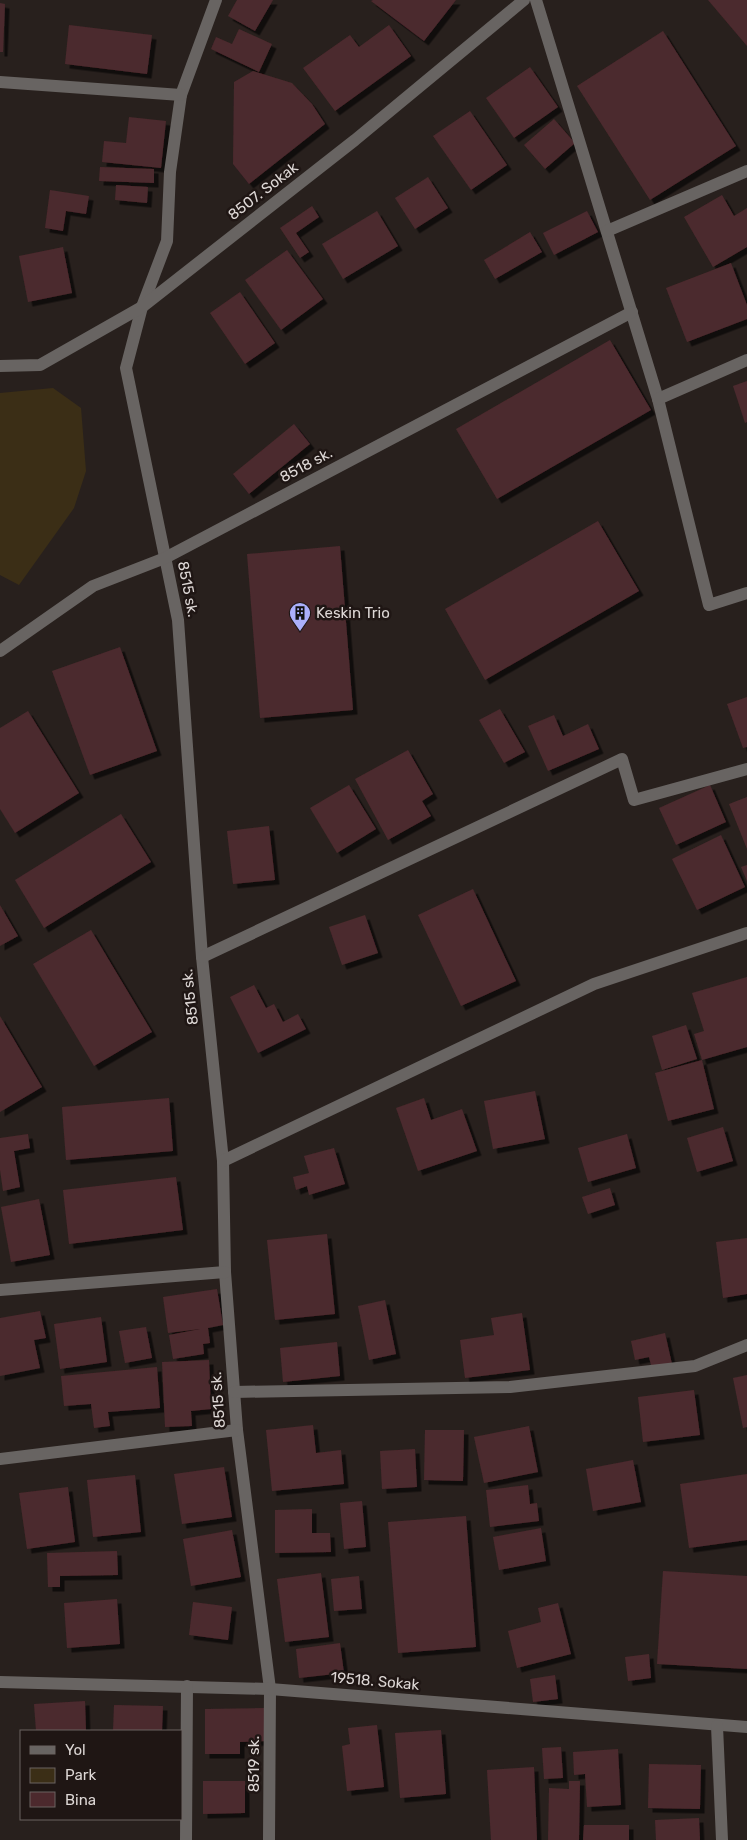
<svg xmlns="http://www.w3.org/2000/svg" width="747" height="1840" font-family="Rubik,sans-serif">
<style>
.green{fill:#3b2e16}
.building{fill:#4c292d;filter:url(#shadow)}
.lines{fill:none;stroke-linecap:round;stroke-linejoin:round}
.minor{stroke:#686462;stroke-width:12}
.labels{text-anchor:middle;stroke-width:5;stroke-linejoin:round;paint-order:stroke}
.street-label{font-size:15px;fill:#ddd7d5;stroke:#1f1614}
.poi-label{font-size:15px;fill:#ddd7d5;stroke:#1f1614;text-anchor:start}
</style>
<defs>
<filter id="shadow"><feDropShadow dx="4.5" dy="4.5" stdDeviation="0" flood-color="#0009"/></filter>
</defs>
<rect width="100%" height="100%" fill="#28201d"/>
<polygon class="green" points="53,388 81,408 86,471 74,508 19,585 0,575 0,393"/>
<g class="building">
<polygon points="237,0 273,0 255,31 228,16"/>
<polygon points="373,0 456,0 424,41 371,1"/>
<polygon points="708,0 747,0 747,46"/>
<polygon points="0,3 5,4 3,52 0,52"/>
<polygon points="69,25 152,35 147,74 65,64"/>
<polygon points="389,25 411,56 335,111 303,68 350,35 359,47"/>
<polygon points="239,29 272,44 259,72 211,49 216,37 232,44"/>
<polygon points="663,31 736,146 650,200 577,86"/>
<polygon points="530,67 558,107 514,138 486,98"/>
<polygon points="253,71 292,83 312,104 325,124 249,184 233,164 234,82"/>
<polygon points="470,111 507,165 471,190 433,136"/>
<polygon points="129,117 166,121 161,168 102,162 104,141 126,143"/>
<polygon points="554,119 575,143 545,169 524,145"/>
<polygon points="100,167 154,169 154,183 99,181"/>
<polygon points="428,177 448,208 415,229 395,198"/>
<polygon points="116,185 148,187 147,203 115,200"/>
<polygon points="50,190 89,196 86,214 66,211 63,231 45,228"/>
<polygon points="722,195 734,216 747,208 747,247 713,267 684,217"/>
<polygon points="312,206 319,217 296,233 309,252 300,258 280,228"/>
<polygon points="377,211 398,246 343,279 322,244"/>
<polygon points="587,211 598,232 554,255 543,233"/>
<polygon points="530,232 542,252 495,279 484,260"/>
<polygon points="63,247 72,293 28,302 19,256"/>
<polygon points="287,250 323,299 281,330 245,280"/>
<polygon points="731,263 747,305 747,319 687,342 666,288"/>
<polygon points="240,292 275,343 245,364 210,313"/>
<polygon points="610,340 651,410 497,499 456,429"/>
<polygon points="747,381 747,422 745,423 733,386"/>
<polygon points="294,424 310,444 249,494 233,474"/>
<polygon points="598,521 639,591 485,680 445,609"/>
<polygon points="340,546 353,710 260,718 247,554"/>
<polygon points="120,647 157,751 90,775 52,671"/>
<polygon points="747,697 747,747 743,748 727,704"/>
<polygon points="500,709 525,752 504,763 479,720"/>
<polygon points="28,711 79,793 15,833 0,809 0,728"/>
<polygon points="554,715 563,736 588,724 599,749 548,771 528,726"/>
<polygon points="408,750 433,794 422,801 431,816 388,840 355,779"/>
<polygon points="349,785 376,829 337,853 310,808"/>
<polygon points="710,785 726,822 676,845 659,808"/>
<polygon points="747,797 747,849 729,804"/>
<polygon points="121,814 151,862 44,928 15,880"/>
<polygon points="269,826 275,880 233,884 227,831"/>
<polygon points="721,835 745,887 697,910 672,859"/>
<polygon points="747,865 747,881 741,867"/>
<polygon points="473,889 516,981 461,1006 418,915"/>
<polygon points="0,905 18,936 0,946"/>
<polygon points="365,915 378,953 342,965 329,927"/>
<polygon points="91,930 152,1032 94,1066 33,964"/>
<polygon points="747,977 747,1047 702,1060 694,1034 704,1031 692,993"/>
<polygon points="254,985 266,1008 274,1004 283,1022 298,1014 306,1029 258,1053 230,997"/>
<polygon points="0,1016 42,1087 0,1112"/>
<polygon points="686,1025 697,1059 662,1070 652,1036"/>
<polygon points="702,1060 714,1109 668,1121 655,1073"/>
<polygon points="535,1091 545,1139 493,1149 484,1101"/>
<polygon points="169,1098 173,1151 66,1160 62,1107"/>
<polygon points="424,1098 431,1120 462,1109 477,1151 418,1171 396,1108"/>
<polygon points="723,1127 733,1161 697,1172 687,1138"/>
<polygon points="28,1134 30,1148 14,1151 20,1187 3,1191 0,1170 0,1138"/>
<polygon points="627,1134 636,1168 588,1182 578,1148"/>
<polygon points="334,1148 345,1184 309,1195 307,1186 296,1190 293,1177 309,1173 304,1156"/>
<polygon points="176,1177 183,1230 69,1244 63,1190"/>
<polygon points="610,1188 615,1205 588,1214 582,1197"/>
<polygon points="39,1199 50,1255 11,1262 1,1207"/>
<polygon points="327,1234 335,1314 275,1320 267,1240"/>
<polygon points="747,1238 747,1294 723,1298 716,1242"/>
<polygon points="217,1289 223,1325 208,1328 210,1343 203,1344 204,1354 173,1359 169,1335 200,1329 168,1333 163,1297"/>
<polygon points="385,1300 396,1354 369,1360 358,1306"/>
<polygon points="40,1311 46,1338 34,1340 40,1368 0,1376 0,1318"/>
<polygon points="522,1313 530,1370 465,1378 460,1340 494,1335 491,1318"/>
<polygon points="101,1317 107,1362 60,1369 54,1324"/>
<polygon points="146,1327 152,1358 125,1363 119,1331"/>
<polygon points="665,1333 672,1364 652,1369 649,1357 635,1360 631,1341"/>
<polygon points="337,1342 340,1376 283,1382 280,1348"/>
<polygon points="209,1360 211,1409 191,1411 192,1426 165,1427 162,1362"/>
<polygon points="157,1367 160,1408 108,1412 110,1426 94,1428 91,1404 64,1406 61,1376"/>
<polygon points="747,1375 747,1427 743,1428 733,1378"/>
<polygon points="694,1390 700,1435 643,1442 638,1397"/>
<polygon points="313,1425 316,1453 341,1450 344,1484 272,1491 266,1430"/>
<polygon points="529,1426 538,1472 484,1483 474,1437"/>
<polygon points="425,1430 464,1430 463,1481 424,1480"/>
<polygon points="415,1449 417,1487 382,1489 380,1451"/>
<polygon points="633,1460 641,1502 593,1511 586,1469"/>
<polygon points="224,1467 232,1517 182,1524 174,1474"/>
<polygon points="747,1474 747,1540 689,1548 680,1484"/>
<polygon points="135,1475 141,1532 93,1537 87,1480"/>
<polygon points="528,1485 530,1504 537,1503 539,1521 490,1527 486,1490"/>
<polygon points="68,1487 75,1542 27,1549 19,1493"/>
<polygon points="362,1501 366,1547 344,1549 340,1503"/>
<polygon points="312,1509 312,1533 330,1533 331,1552 275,1553 275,1510"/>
<polygon points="466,1516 476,1647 398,1653 388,1522"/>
<polygon points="541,1528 546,1561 499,1570 493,1537"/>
<polygon points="232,1530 241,1577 191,1586 183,1539"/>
<polygon points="117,1551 118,1575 60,1576 60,1587 48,1587 47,1553"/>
<polygon points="663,1571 747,1576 747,1669 657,1664"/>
<polygon points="321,1573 329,1637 285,1642 277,1579"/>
<polygon points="359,1576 362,1609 334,1611 331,1579"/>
<polygon points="117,1599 120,1644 67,1648 64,1603"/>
<polygon points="193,1602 232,1607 228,1640 189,1635"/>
<polygon points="558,1603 571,1654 517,1668 508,1631 541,1622 538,1608"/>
<polygon points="340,1643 344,1673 299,1678 296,1649"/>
<polygon points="649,1654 651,1678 628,1681 625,1657"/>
<polygon points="555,1675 558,1699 533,1702 530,1679"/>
<polygon points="85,1701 86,1731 36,1731 34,1704"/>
<polygon points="114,1705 163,1706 162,1731 113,1731"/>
<polygon points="266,1708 266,1741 240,1742 240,1754 205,1754 205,1709"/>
<polygon points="377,1725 384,1787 347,1791 342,1746 350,1744 348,1728"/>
<polygon points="441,1730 446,1794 400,1798 395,1733"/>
<polygon points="561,1747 563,1778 544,1779 542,1748"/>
<polygon points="618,1749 621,1805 587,1807 585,1774 574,1775 573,1752"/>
<polygon points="649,1764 701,1765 700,1809 648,1808"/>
<polygon points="534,1767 537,1840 491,1840 487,1770"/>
<polygon points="203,1781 245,1781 245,1813 203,1814"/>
<polygon points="569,1781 580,1781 579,1840 548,1840 549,1788 569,1789"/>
<polygon points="699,1818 700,1840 656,1840 655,1820"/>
<polygon points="584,1825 629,1825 629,1840 583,1840"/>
</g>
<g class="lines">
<g class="minor">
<polyline points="216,0 181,95 170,172 167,241 142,307 126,368 178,620 202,957 223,1161 225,1272 237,1430 270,1689 269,1840"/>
<polyline points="536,0 658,399 709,605 747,593"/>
<polyline points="0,82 181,95"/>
<polyline points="607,231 747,171"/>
<polyline points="0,366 40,365 142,307 355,140 524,0"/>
<polyline points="658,399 747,360"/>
<polyline points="0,651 93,586 165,558 632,312"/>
<polyline points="202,957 622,759 634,800 747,769"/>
<polyline points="223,1161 594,984 747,933"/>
<polyline points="0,1290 225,1272"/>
<polyline points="234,1392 510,1387 695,1366 747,1345"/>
<polyline points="0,1459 237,1430"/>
<polyline points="0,1682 270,1689 747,1727"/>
<polyline points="717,1726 722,1840"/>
<polyline points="186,1840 187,1686"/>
</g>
</g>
<defs>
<g id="building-pin" transform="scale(1.125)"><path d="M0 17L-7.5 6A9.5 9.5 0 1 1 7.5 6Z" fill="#abaffb" stroke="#1f1614"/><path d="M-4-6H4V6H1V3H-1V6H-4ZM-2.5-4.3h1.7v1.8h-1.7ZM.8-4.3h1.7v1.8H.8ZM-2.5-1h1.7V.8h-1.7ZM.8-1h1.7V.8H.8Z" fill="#111"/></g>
</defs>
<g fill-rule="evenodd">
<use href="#building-pin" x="300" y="613"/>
</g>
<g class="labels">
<g class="street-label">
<text transform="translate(263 191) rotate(-38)" y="5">8507. Sokak</text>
<text transform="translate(306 465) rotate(-28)" y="5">8518 sk.</text>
<text transform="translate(188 589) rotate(79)" y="5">8515 sk.</text>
<text transform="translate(190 997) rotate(-96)" y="5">8515 sk.</text>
<text transform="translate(218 1400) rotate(-94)" y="5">8515 sk.</text>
<text transform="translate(375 1681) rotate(5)" y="5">19518. Sokak</text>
<text transform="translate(254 1764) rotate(-90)" y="5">8519 sk.</text>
</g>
<g class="poi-label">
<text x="316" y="618">Keskin Trio</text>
</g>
</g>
<rect x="20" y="1730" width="162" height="90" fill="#1f1614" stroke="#6b6361"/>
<rect x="30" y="1746" width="25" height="8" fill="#686462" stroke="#6b6361"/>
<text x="65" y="1755" font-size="15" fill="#ddd7d5">Yol</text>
<rect x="30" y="1768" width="25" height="15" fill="#3b2e16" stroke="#6b6361"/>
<text x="65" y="1780" font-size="15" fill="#ddd7d5">Park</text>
<rect x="30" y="1792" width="25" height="15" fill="#4c292d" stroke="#6b6361"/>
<text x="65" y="1805" font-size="15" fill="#ddd7d5">Bina</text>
</svg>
